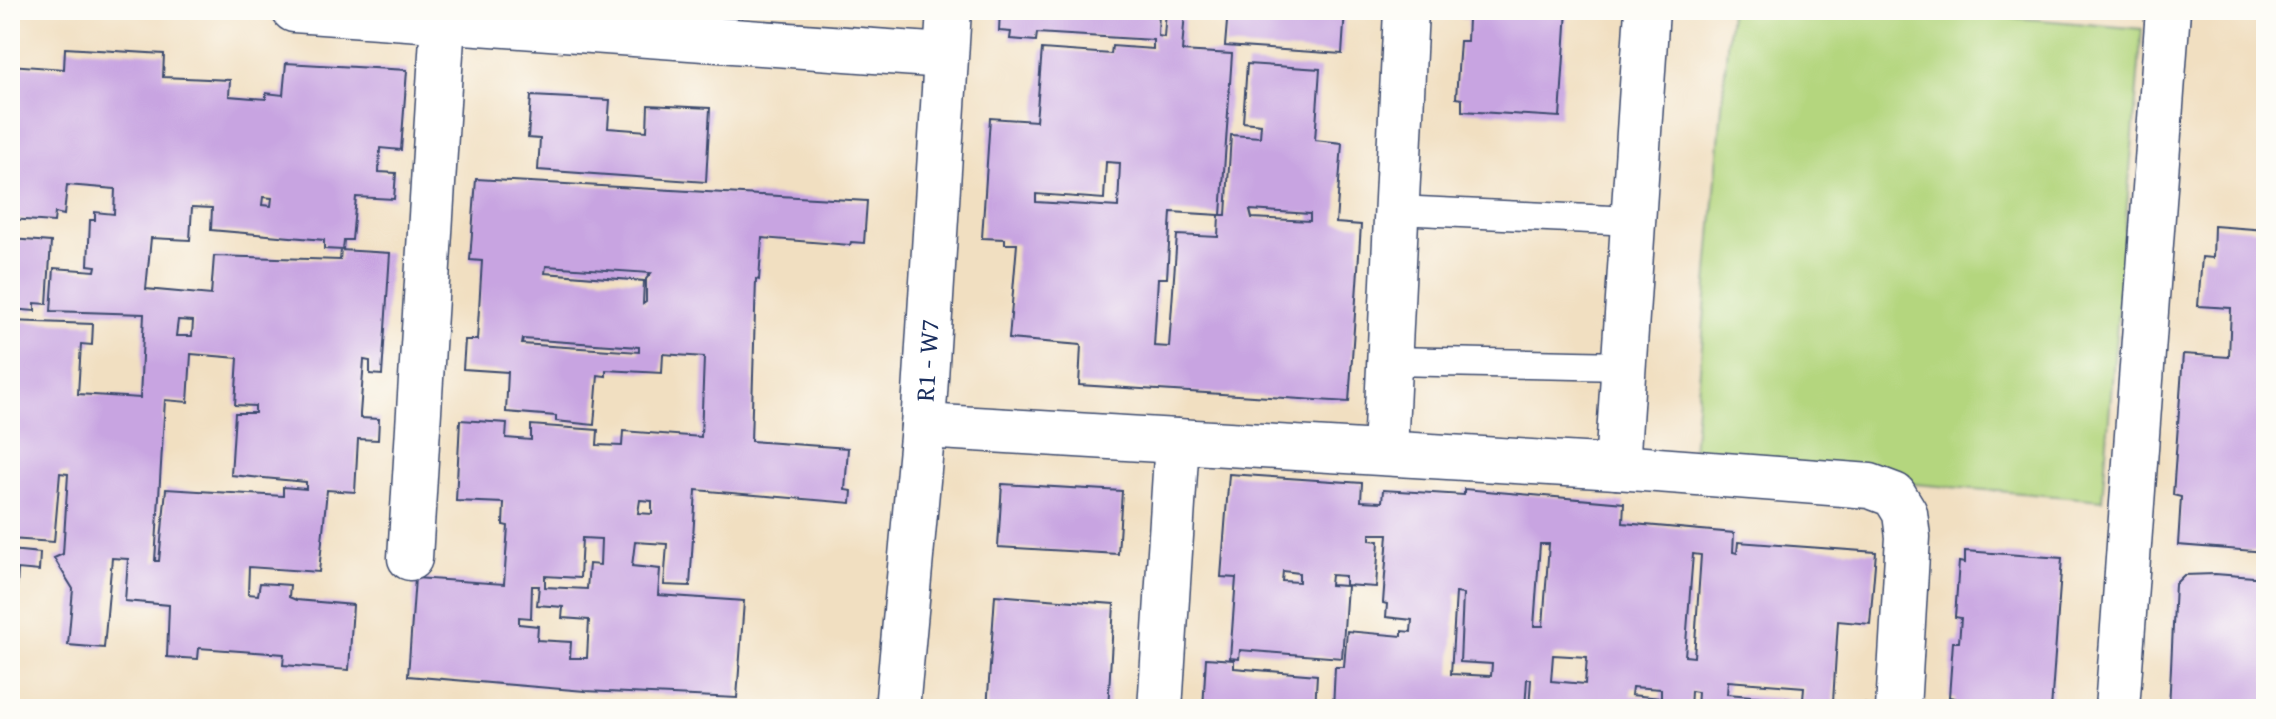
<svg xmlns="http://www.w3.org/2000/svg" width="2276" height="719" font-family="'Gentium Book Plus',serif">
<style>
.green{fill:#b4d67e;stroke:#68826e;stroke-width:2}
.building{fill:#c8a4e1;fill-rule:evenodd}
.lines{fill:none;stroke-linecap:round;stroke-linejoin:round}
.lane-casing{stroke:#3b496d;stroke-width:31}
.street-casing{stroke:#3b496d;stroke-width:47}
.lane{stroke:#fff;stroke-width:28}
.street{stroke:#fff;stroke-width:44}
.labels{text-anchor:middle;stroke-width:6;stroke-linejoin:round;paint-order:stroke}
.street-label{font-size:26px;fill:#1b2f5e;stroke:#fdfcf7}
</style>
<rect width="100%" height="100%" fill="#fdfcf7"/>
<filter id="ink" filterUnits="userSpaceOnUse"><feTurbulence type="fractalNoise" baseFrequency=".0125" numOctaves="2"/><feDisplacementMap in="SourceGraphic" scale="16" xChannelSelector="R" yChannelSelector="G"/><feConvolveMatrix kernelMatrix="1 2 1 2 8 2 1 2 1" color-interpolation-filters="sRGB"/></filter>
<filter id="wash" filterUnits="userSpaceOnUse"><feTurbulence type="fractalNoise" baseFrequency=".006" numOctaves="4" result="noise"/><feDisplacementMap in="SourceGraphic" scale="32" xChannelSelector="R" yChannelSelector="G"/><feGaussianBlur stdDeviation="1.8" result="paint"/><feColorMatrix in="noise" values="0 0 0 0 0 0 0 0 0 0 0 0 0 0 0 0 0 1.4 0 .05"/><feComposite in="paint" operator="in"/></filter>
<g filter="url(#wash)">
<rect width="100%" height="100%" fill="#f1dfc1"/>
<polygon class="green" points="1730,10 1927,10 2142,29 2102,500 1692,465"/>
<g id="blocks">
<g class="building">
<path d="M 1000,10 L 1143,13 L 1143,10 L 1159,10 L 1158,36 L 1164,37 L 1166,10 L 1185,11 L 1182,51 L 1232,54 L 1221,215 L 1226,215 L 1231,135 L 1260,137 L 1261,124 L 1243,122 L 1247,64 L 1320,69 L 1315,140 L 1342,143 L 1336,223 L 1361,225 L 1349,402 L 1079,385 L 1081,345 L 1009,339 L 1017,244 L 1005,244 L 1005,239 L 982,238 L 990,118 L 1036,121 L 1042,49 L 1111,54 L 1112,46 L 1153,49 L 1153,40 L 1037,33 L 1036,41 L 1010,39 L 1011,32 L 999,31 ZM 1106,162 L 1120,163 L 1118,207 L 1036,202 L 1036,194 L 1104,199 ZM 1250,210 L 1310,214 L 1310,221 L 1252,218 ZM 1171,212 L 1219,215 L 1218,237 L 1177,235 L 1169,347 L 1154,346 L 1158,278 L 1167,278 Z"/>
<polygon points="1228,10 1345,10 1342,54 1225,46"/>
<polygon points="1463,10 1567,10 1560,117 1462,111 1462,99 1456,98 1460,41 1467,41 1468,19 1462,19"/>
<path d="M 65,48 L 164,54 L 163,77 L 230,80 L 229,96 L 266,99 L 266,93 L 283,95 L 286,63 L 407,70 L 401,150 L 380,148 L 379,172 L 396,173 L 394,199 L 356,197 L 352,240 L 344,240 L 343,250 L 324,249 L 324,240 L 211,230 L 212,208 L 192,207 L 190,240 L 151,238 L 146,289 L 211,295 L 214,256 L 340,260 L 341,250 L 390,253 L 382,375 L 370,374 L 370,361 L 364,360 L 360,414 L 360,418 L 379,419 L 378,440 L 358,439 L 355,492 L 327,490 L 319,572 L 249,567 L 248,594 L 258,595 L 260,583 L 290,585 L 289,597 L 296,600 L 353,605 L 349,670 L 283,665 L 284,654 L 199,648 L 198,659 L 167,657 L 169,605 L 125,601 L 128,559 L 112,558 L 104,648 L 68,645 L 73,589 L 54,558 L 63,554 L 68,474 L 60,473 L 54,542 L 10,539 L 10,321 L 93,324 L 92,345 L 81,344 L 78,394 L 140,398 L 144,314 L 51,311 L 54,268 L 95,271 L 96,266 L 88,265 L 90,220 L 95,220 L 95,212 L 114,214 L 115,189 L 67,185 L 64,215 L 55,213 L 54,222 L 10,219 L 10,65 L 64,69 ZM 263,197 L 272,198 L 271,206 L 262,205 ZM 178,320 L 193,321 L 192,336 L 176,336 ZM 191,354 L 238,358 L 235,405 L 255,406 L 255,413 L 235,413 L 231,475 L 306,482 L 306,489 L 283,487 L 283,496 L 166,489 L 159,561 L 155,561 L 165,400 L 188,402 Z"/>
<polygon points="531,96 610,100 608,128 647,131 648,105 710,108 706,182 538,170 540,139 528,138"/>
<path d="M 476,179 L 867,201 L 864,243 L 851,242 L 850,245 L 762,238 L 759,280 L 756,279 L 751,441 L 848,448 L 845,490 L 852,491 L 851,503 L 696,490 L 690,586 L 664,585 L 667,544 L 635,542 L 632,566 L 660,569 L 658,595 L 744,601 L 737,698 L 585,691 L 408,676 L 415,578 L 504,584 L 508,526 L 503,525 L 504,503 L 456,501 L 460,420 L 507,423 L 506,438 L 531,440 L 531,425 L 598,430 L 597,445 L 622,446 L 623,431 L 701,437 L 704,357 L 663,354 L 662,373 L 606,370 L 606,376 L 598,375 L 594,425 L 556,421 L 556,416 L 506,412 L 508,372 L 463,369 L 465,340 L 477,340 L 482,261 L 470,260 ZM 546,266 L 651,273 L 646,279 L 646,302 L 643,304 L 644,281 L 545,273 ZM 523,339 L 639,347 L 639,352 L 522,344 ZM 640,500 L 652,501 L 652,514 L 638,513 ZM 582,538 L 601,539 L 600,565 L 589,564 L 587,589 L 545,587 L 545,576 L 580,578 ZM 532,586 L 539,586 L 537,605 L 563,607 L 562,618 L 589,620 L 587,658 L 570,658 L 571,642 L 537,640 L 538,626 L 519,624 L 519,617 L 531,618 Z"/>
<polygon points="2214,226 2266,230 2266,552 2178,545 2181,497 2173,495 2183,354 2229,357 2231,308 2198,306 2202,257 2213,258"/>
<polygon points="10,239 51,242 47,304 35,303 35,311 10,309"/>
<path d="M 1229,474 L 1362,483 L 1361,501 L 1382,502 L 1383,490 L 1464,495 L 1464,489 L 1624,503 L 1623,523 L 1734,533 L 1733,552 L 1737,553 L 1738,542 L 1876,552 L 1870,624 L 1838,621 L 1833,702 L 1867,704 L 1867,709 L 1697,709 L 1698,692 L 1691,691 L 1690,709 L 1529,709 L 1531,679 L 1527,679 L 1525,709 L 1333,709 L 1335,667 L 1344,667 L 1347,631 L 1402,636 L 1402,631 L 1411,632 L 1412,620 L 1386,617 L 1387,604 L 1383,603 L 1388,534 L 1370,534 L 1370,540 L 1379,541 L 1376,587 L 1345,585 L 1345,576 L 1331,575 L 1330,585 L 1347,586 L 1342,658 L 1240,650 L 1239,659 L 1230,658 L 1236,578 L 1221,577 ZM 1540,544 L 1549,544 L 1543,626 L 1534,626 ZM 1693,554 L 1701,555 L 1694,657 L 1685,656 ZM 1283,571 L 1299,573 L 1299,582 L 1282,581 ZM 1456,593 L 1463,594 L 1460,662 L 1492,664 L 1491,676 L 1451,674 ZM 1553,655 L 1587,657 L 1585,684 L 1551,681 ZM 1728,681 L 1804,687 L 1803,700 L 1727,694 ZM 1632,687 L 1661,689 L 1661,698 L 1631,695 Z"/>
<polygon points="1002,484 1122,491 1118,554 998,547"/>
<polygon points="10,550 40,553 39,571 18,569 14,643 10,643"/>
<polygon points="1965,551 2062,558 2051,709 1955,709 1955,698 1949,697 1953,642 1959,642 1961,618 1955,617 1959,562 1965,563"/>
<polygon points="2215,574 2266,578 2266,709 2169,709 2175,584 2184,575"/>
<polygon points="995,595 1114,604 1108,709 987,709"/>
<polygon points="1206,658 1234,660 1234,668 1317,675 1315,709 1203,709"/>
</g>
</g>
</g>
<g filter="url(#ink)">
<use href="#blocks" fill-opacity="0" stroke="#3b496d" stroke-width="2"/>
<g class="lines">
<g class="lane-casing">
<g id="lane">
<polyline points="1397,210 1633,221"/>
<polyline points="1390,361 1624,366"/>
</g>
</g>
<g class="street-casing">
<g id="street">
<polyline points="294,10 945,56"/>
<polyline points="923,426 1617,467 1647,10"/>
<polyline points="1385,451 1406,10"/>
<polyline points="1617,467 1870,486 1894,495 1905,513 1908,537 1898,709"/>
<polyline points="410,558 443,21"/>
<path id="s1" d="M 897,709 L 923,426 L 949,10"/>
<polyline points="1160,709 1177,441"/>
<polyline points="2117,709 2168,10"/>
</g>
</g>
<use href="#lane" class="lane"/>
<use href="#street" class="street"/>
</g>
</g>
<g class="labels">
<g class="street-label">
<text dy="9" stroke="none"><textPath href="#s1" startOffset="350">R1 - W7</textPath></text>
</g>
</g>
<rect width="2276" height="719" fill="none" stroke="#fdfcf7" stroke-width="40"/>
</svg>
